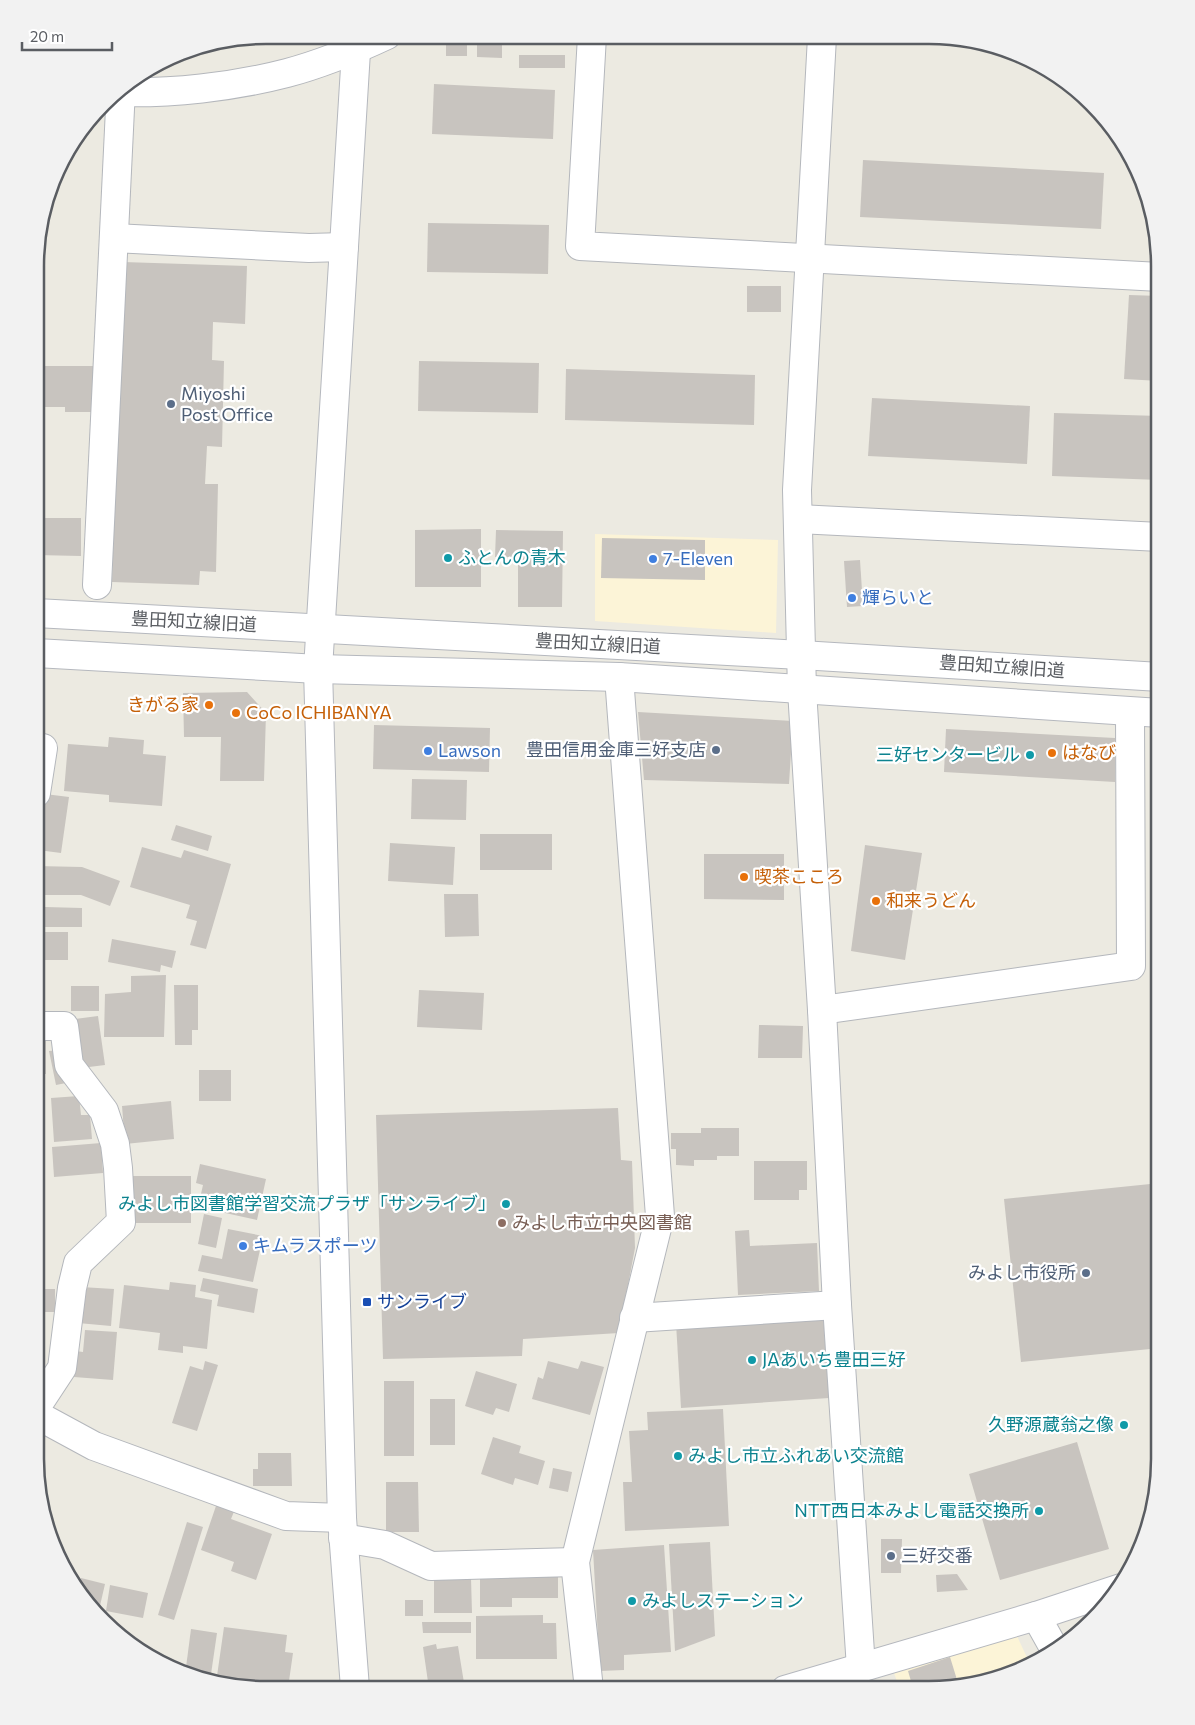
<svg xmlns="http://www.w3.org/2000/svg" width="1195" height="1725" font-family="Commissioner,'Noto Sans JP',sans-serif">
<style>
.commercial{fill:#fcf4d7}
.building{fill:#c8c4bf}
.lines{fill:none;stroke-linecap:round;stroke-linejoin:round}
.street-casing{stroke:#b4b7bc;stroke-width:30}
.secondary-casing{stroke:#b5b8be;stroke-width:30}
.street{stroke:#fff;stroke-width:28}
.secondary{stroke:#fff;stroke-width:28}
.service-dot{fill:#5c6f8a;stroke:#fff;stroke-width:2}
.culture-dot{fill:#0f9aa8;stroke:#fff;stroke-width:2}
.shop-dot{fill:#3f7fe0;stroke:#fff;stroke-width:2}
.food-dot{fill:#e8710a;stroke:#fff;stroke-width:2}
.education-dot{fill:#8d6e63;stroke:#fff;stroke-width:2}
.transit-dot{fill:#1a4fb4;stroke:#fff;stroke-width:2}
.labels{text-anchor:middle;stroke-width:4.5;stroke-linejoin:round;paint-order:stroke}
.service-label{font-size:18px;fill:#4e5e75;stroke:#fff;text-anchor:start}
.culture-label{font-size:18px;fill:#0d838f;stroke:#fff;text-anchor:start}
.shop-label{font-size:18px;fill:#366cbe;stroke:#fff;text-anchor:start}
.street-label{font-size:18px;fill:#5a5d62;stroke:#fff}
.food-label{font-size:18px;fill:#c56008;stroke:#fff;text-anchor:start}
.education-label{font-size:18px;fill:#785e54;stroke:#fff;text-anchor:start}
.transit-label{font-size:18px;fill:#164399;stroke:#fff;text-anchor:start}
.rim{fill:none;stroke:#5a5d62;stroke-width:2.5}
</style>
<rect width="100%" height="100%" fill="#eceae1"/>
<g class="commercial">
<polygon points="595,534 778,540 776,633 595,621"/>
<polygon points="1016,1634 1031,1666 930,1690 900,1690 894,1673"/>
</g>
<g class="building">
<rect x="446" y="38" width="21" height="18"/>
<polygon points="477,41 502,42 502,58 477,57"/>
<rect x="519" y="55" width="46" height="13"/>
<polygon points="434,84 555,90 553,139 432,134"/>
<polygon points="863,160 1104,173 1101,229 860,217"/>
<polygon points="428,223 549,225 548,274 427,272"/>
<polygon points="123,262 247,266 245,324 213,322 212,360 224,361 222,447 207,446 205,484 218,484 216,572 200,571 199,585 112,582"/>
<rect x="747" y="286" width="34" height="26"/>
<polygon points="1129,295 1160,296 1160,381 1124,379"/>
<polygon points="419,361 539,363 538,413 418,411"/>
<polygon points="37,366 94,366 94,412 65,412 65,407 37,407"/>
<polygon points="566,369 755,375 754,425 565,420"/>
<polygon points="872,398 1030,406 1027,464 868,456"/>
<polygon points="1054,413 1160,416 1160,480 1052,476"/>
<polygon points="37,518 81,518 81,556 36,555"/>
<polygon points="481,529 481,587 415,587 415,530"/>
<polygon points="496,530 563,531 562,607 518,607 518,557 495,557"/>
<polygon points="602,538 705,540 705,580 601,578"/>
<polygon points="860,560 863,606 847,607 844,561"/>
<polygon points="247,692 266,713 264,781 220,781 221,737 184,737 183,693"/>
<polygon points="638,712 793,721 789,784 644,780"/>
<polygon points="374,725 490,728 489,772 373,769"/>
<polygon points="946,729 1115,738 1115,782 944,772"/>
<polygon points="109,737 144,740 143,754 166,756 162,806 109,802 109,795 64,791 68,744 108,747"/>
<polygon points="412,779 467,780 466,820 411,819"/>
<polygon points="45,794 69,797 61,853 38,850"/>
<polygon points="176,825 212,836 208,851 171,840"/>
<rect x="480" y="834" width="72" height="36"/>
<polygon points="390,843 455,847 453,885 388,881"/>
<polygon points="865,845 922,853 905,960 851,951"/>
<polygon points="142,847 181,858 184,850 231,864 206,949 190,945 197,921 186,918 190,905 130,887"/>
<polygon points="704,854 784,854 784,900 704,899"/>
<polygon points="36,866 82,867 120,881 110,906 81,895 36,895"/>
<polygon points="444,894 478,894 479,936 445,937"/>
<polygon points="45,907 82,908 82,927 45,927"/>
<rect x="45" y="932" width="23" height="28"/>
<polygon points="112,939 176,951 172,968 161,965 160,972 108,962"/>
<polygon points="166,975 164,1037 104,1037 105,994 131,992 131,976"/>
<polygon points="174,985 198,985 198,1030 192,1030 192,1045 175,1045"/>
<rect x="71" y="986" width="28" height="25"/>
<polygon points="419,990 484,993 482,1030 417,1027"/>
<polygon points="98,1016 105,1065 81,1068 75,1019"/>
<polygon points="759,1025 803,1026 802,1058 758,1058"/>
<polygon points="46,1032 46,1074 36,1074 36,1033"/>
<polygon points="59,1050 66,1083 56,1085 49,1051"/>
<rect x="199" y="1070" width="32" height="31"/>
<polygon points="79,1096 81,1115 90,1115 92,1139 54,1142 51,1098"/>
<polygon points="171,1101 174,1139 125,1144 122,1106"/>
<polygon points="618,1108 621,1160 632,1161 635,1248 619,1333 523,1339 522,1356 383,1359 376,1115"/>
<polygon points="701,1128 739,1128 739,1156 717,1156 717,1160 694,1160 694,1166 676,1165 676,1149 671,1149 671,1133 701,1133"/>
<polygon points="101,1143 103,1173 54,1177 52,1147"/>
<polygon points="754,1161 807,1161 807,1190 799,1190 799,1200 754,1200"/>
<polygon points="200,1164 266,1179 257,1220 198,1207 203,1185 196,1183"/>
<polygon points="127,1176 191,1176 191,1223 126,1223"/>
<polygon points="1160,1183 1160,1348 1021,1362 1004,1199"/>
<polygon points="204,1214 222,1218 216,1248 198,1244"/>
<polygon points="228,1229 263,1236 253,1282 198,1271 202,1255 222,1259"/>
<polygon points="749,1230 750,1246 817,1243 819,1291 738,1295 735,1231"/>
<polygon points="203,1278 258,1289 254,1313 217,1306 219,1295 200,1291"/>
<polygon points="170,1282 196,1285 195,1297 212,1300 207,1349 183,1346 183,1353 158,1350 160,1333 119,1328 124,1285 169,1290"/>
<polygon points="81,1287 114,1289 111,1326 78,1323"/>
<rect x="35" y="1289" width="20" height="23"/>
<polygon points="823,1313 829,1398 681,1408 676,1323"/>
<polygon points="85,1330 117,1332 113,1380 74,1377 76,1351 83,1352"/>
<polygon points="205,1361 218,1365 197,1431 172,1423 190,1366 203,1370"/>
<polygon points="548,1361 578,1369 581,1361 604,1367 590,1415 532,1399 538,1377 543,1379"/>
<polygon points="476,1371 517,1384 509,1412 496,1408 493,1415 465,1406"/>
<rect x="384" y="1381" width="30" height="75"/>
<rect x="430" y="1399" width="25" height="46"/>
<polygon points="723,1409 729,1526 625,1531 623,1482 632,1482 629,1431 648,1430 647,1412"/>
<polygon points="493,1437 521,1446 519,1453 545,1461 538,1485 515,1478 513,1485 481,1474"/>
<polygon points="1077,1442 1109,1549 1000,1580 969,1474"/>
<polygon points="258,1453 291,1453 292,1486 253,1486 253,1469 258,1469"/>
<polygon points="553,1468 572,1472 568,1492 549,1488"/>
<polygon points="386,1482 418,1482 419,1532 386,1532"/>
<polygon points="217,1503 235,1509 231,1519 272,1534 256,1580 231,1571 234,1562 201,1550"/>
<polygon points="187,1522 203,1527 174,1620 158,1615"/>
<polygon points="881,1539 902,1539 901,1573 881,1573"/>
<polygon points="710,1542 715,1636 675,1651 669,1544"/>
<polygon points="664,1545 671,1652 624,1655 624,1670 600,1671 593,1550"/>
<polygon points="957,1574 968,1590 937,1592 936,1575"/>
<polygon points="480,1577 558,1577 558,1598 512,1598 512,1607 480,1607"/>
<polygon points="81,1578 105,1584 99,1610 79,1586"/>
<polygon points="471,1578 472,1613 434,1613 434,1579"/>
<polygon points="110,1585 148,1593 143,1618 106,1611"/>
<rect x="405" y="1600" width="18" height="16"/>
<polygon points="102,1614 110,1615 108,1622"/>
<polygon points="543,1615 543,1623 556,1623 557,1659 476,1659 476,1616"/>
<polygon points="422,1622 471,1622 471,1633 423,1633"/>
<polygon points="224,1627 287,1635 285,1652 293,1653 288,1688 239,1688 216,1683"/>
<polygon points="191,1629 217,1633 210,1681 185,1675"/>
<polygon points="436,1644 437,1649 458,1646 465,1689 429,1689 423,1647"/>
<polygon points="950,1657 958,1683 930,1690 909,1690 913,1688 908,1671"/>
</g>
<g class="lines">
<g class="street-casing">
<g id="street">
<polyline points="592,36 580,246 1160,277"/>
<polyline points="822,37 797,490 802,690 822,1010 837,1305 861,1668"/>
<path d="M 114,92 C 170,94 233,87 287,73 C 321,64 355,50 387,35"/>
<polyline points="114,238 309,248 344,247"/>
<polyline points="798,519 1160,537"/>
<polyline points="97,585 121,88"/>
<polyline points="36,793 43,748"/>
<polyline points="822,1010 1131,966 1130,712"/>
<polyline points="634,1318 837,1305"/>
<polyline points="35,1409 62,1368 72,1288 78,1263 121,1222 118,1168 115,1144 104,1111 69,1065 64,1026 36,1026"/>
<polyline points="35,1414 94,1446 286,1516 342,1518"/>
<polyline points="343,1538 385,1545 431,1566 575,1562"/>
<polyline points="1036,1616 1055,1650"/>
<polyline points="589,1689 575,1562 660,1216 619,677"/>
</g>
</g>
<g class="secondary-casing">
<g id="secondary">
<polyline points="36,613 801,655 1160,677"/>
<polyline points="36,653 318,669 619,677 1160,713"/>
<polyline points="355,1688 342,1518 318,669 357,35"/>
<polyline points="785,1690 1036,1616 1121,1588"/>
</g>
</g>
<use href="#street" class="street"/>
<use href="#secondary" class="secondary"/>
</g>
<g class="service-dot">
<circle cx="171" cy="404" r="5"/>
<circle cx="716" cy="750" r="5"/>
<circle cx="1086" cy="1273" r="5"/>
<circle cx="891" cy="1556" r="5"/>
</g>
<g class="culture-dot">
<circle cx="448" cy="558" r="5"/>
<circle cx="1030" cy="755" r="5"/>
<circle cx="506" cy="1204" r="5"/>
<circle cx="752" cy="1360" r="5"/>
<circle cx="1124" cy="1425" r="5"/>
<circle cx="678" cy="1456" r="5"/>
<circle cx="1039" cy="1511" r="5"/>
<circle cx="632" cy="1601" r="5"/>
</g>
<g class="shop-dot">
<circle cx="653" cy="559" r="5"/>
<circle cx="852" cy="598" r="5"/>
<circle cx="428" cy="751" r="5"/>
<circle cx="243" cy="1246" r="5"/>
</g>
<g class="food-dot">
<circle cx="209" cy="705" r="5"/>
<circle cx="236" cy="713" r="5"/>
<circle cx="1052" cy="753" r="5"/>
<circle cx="744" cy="877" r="5"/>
<circle cx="876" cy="901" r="5"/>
</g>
<circle class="education-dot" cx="502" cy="1223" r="5"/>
<rect class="transit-dot" x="362" y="1297" width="10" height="10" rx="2.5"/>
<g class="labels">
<g class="service-label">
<text x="181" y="400">Miyoshi<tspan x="181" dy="21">Post Office</tspan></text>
<text x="706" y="756" text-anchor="end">豊田信用金庫三好支店</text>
<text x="1076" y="1279" text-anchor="end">みよし市役所</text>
<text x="901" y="1562">三好交番</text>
</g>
<g class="culture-label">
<text x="458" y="564">ふとんの青木</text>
<text x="1020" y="761" text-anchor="end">三好センタービル</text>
<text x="496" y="1210" text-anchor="end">みよし市図書館学習交流プラザ「サンライブ」</text>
<text x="762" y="1366">JAあいち豊田三好</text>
<text x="1114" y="1431" text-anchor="end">久野源蔵翁之像</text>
<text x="688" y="1462">みよし市立ふれあい交流館</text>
<text x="1029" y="1517" text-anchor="end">NTT西日本みよし電話交換所</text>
<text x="642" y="1607">みよしステーション</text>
</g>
<g class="shop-label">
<text x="663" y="565">7-Eleven</text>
<text x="862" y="604">輝らいと</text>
<text x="438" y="757">Lawson</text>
<text x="253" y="1252">キムラスポーツ</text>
</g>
<g class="street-label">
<text transform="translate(194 622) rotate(3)" y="6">豊田知立線旧道</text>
<text transform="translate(598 644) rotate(3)" y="6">豊田知立線旧道</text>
<text transform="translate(1002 667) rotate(4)" y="6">豊田知立線旧道</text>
</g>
<g class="food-label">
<text x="199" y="711" text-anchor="end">きがる家</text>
<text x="246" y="719">CoCo ICHIBANYA</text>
<text x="1062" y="759">はなび</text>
<text x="754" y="883">喫茶こころ</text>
<text x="886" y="907">和来うどん</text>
</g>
<g class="education-label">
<text x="512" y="1229">みよし市立中央図書館</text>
</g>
<g class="transit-label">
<text x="377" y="1308">サンライブ</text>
</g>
</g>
<path d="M0 0H1195V1725H0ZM266 44H929A222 222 0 0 1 1151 266V1459A222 222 0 0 1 929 1681H266A222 222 0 0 1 44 1459V266A222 222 0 0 1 266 44Z" fill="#f2f2f2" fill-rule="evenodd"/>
<path class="rim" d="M266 44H929A222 222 0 0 1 1151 266V1459A222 222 0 0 1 929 1681H266A222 222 0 0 1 44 1459V266A222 222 0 0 1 266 44Z"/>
<path d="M22 42v8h90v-8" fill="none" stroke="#5a5d62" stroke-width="2.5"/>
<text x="30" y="42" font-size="15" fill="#5a5d62" stroke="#ffffff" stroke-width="4" paint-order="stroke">20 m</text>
</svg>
